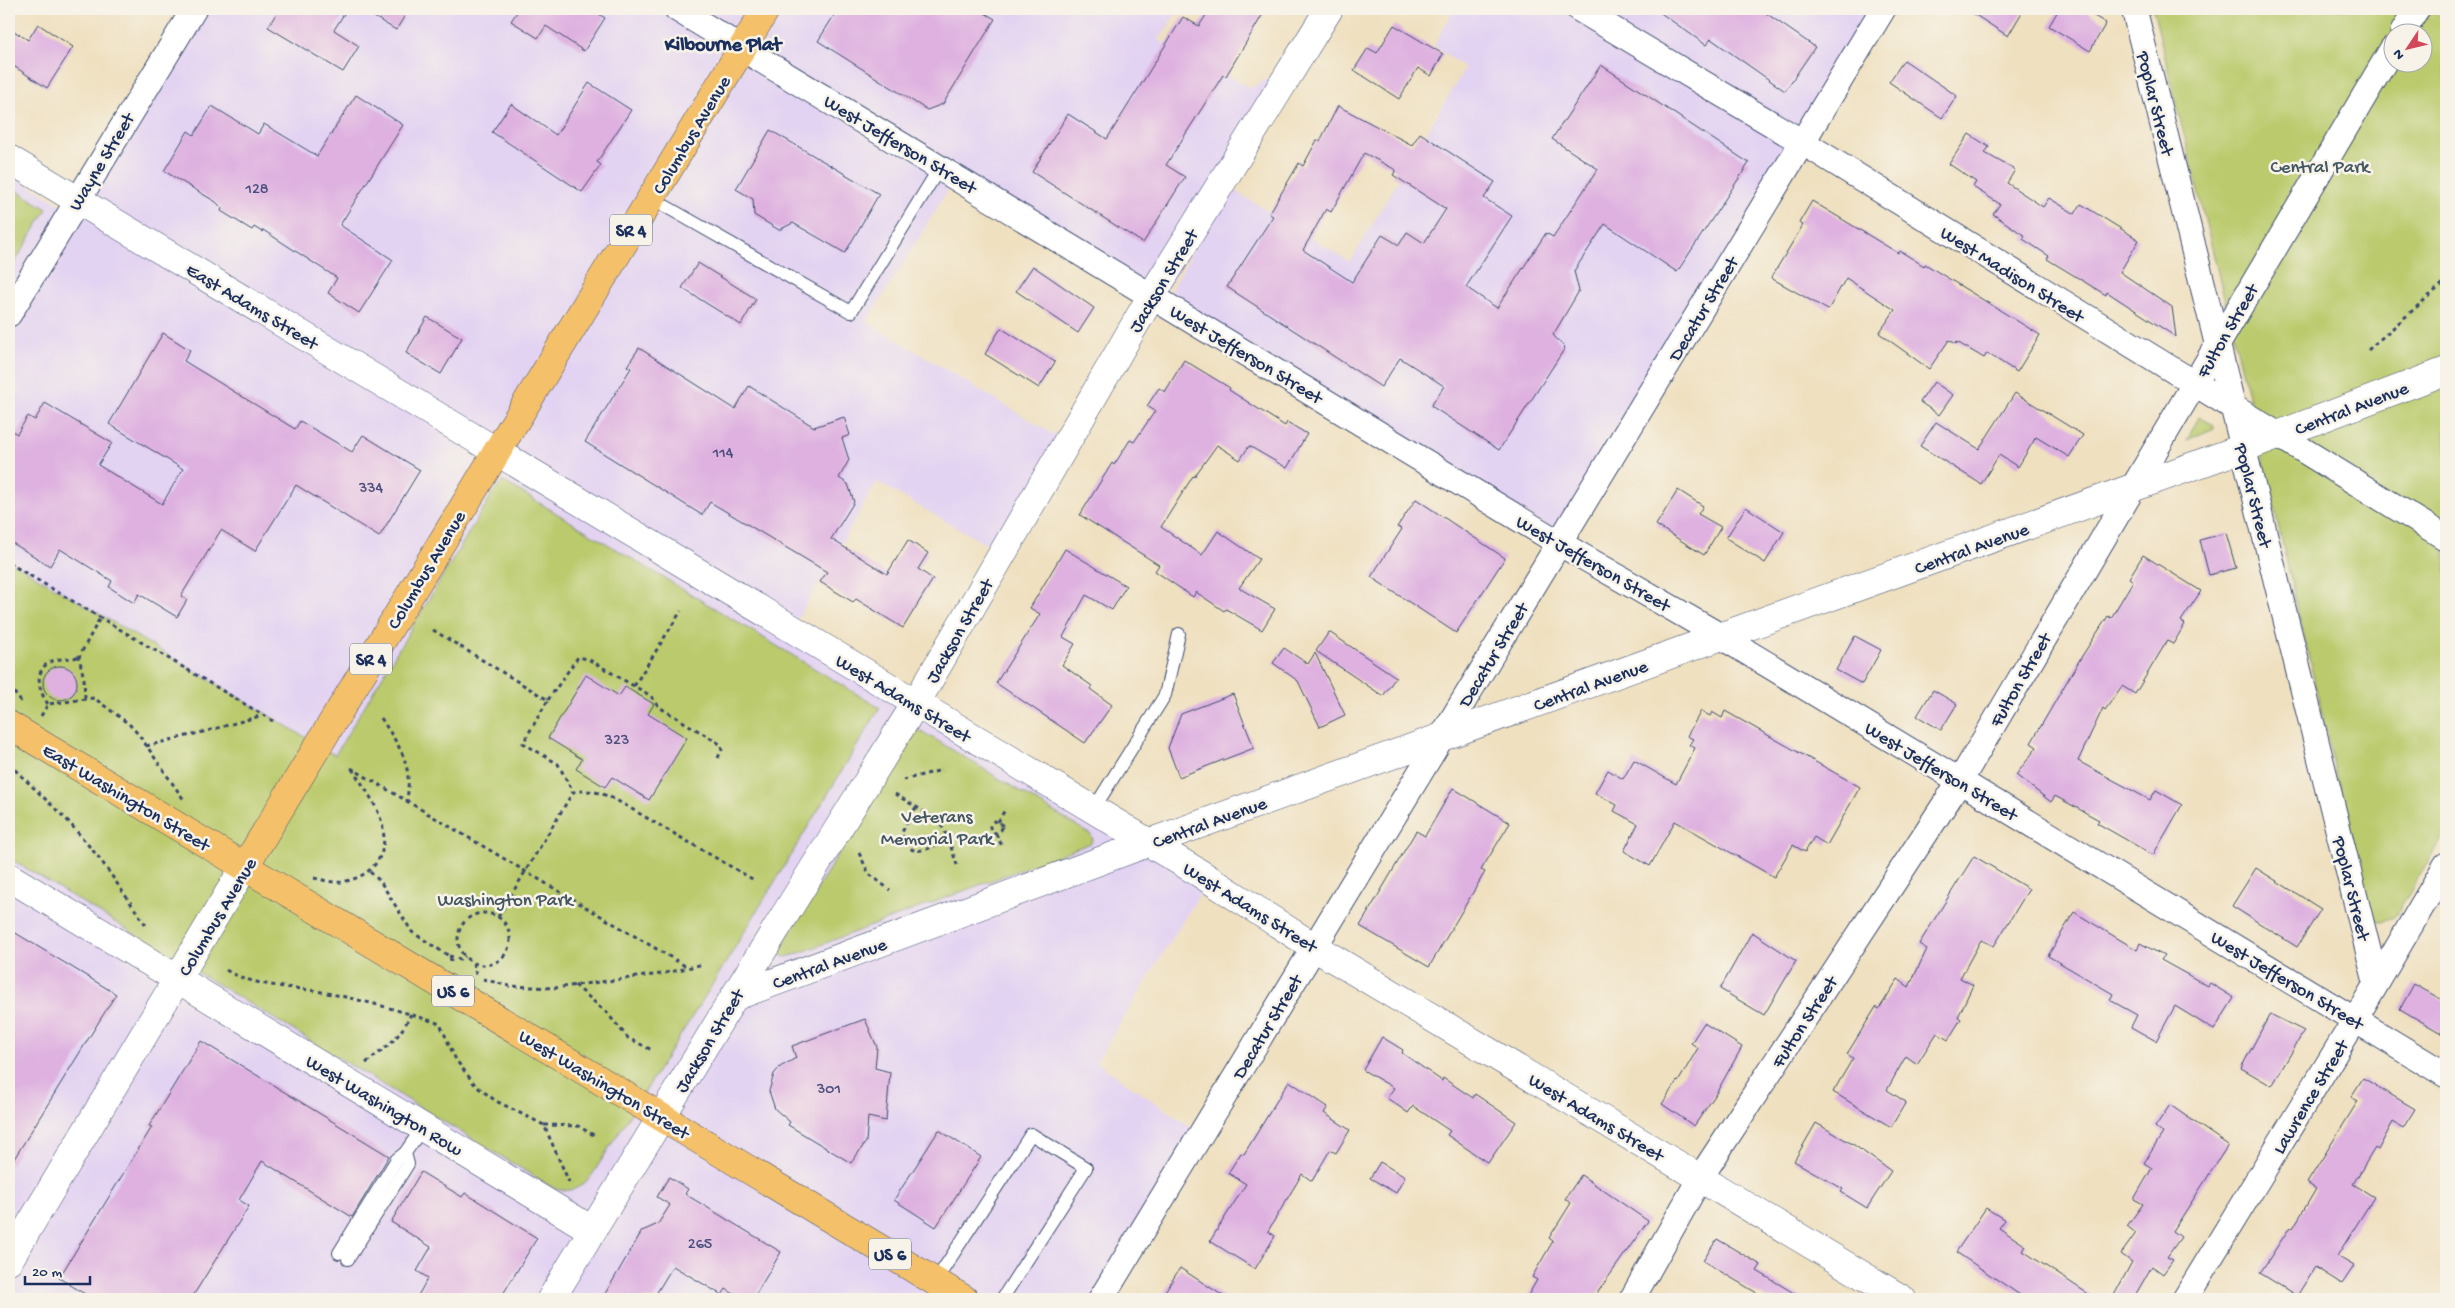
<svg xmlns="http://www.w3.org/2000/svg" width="2455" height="1308" font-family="'Gochi Hand',sans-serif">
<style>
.built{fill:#e3d3f2}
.green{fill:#baca6c;stroke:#6a7c65;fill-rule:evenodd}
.building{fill:#deb1e0;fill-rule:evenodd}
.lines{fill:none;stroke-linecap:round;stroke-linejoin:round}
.service-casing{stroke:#3b4a6d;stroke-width:14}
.minor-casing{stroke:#3b4a6d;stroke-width:27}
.tertiary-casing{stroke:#3b4a6d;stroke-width:29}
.primary-casing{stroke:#3b4a6d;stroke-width:29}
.path{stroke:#3b4a6d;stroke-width:3;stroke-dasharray:4 4;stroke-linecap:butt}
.service{stroke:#fff;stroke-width:12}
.minor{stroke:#fff;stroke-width:25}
.tertiary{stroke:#fff;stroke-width:28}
.primary{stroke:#f4c16a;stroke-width:28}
.labels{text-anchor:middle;stroke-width:5;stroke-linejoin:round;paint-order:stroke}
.number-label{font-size:16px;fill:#4c507e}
.shield{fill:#f7f3e8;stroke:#5d6a87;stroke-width:1}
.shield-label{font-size:18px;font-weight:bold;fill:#1b2f5e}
.street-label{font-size:19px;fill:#1b2f5e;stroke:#f7f3e8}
.park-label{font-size:19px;fill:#435662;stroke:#f7f3e8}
.neighbourhood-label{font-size:20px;font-weight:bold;fill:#1b2f5e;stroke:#f7f3e8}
</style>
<rect width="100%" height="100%" fill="#f7f3e8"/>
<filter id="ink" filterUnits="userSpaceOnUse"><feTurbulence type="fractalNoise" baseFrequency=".02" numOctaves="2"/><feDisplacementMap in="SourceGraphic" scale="10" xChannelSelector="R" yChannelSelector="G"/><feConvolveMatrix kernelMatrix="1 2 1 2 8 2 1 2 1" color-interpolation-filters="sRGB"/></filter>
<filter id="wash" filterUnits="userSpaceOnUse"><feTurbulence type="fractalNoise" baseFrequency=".0096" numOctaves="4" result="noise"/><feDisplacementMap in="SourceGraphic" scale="20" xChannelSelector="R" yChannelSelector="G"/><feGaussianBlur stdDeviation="1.12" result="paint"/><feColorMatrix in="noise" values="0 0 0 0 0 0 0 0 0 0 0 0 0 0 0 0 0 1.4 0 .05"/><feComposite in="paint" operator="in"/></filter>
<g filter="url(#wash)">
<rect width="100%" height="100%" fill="#efe0c0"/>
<polygon class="built" points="197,9 1179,9 1159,40 1250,88 1307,58 1229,187 1350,262 1465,68 1434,46 1454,9 1876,9 1558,533 1168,296 1219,204 1156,306 951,185 867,322 1061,439 998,551 877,482 789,634 1204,887 1096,1062 1208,1139 1113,1299 9,1299 9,173 76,214"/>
<g class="green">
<path d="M 2153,9 L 2428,9 L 2446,20 L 2446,831 L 2394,918 L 2382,922 L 2369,916 L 2244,378 ZM 2392,32 L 2422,32 L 2422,62 L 2392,62 Z"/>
<polygon points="9,186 47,209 9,272"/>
<polygon points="2199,417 2214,425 2214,428 2187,440"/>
<path d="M 503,481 L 880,708 L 714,982 L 592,1175 C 581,1188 572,1193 555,1189 L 9,858 L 9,560 L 335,755 L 492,494 Z"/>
<polygon points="914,731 919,731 933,738 1090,834 1093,839 1091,843 794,955 785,957 780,955 779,950"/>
</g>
<g id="blocks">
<g class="building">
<polygon points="279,9 347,9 334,30 359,46 343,72 268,27"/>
<polygon points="361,9 409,9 396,30"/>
<polygon points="519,9 591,9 605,18 584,51 546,26 538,38 511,21"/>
<polygon points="838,9 978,9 995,19 943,104 927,110 818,41"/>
<polygon points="1210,9 1266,9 1226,76 1223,75 1166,165 1185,177 1143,243 1032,172 1068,114 1107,139 1183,17 1199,26"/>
<polygon points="1655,9 1760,9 1815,47 1785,91 1711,39 1706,45"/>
<polygon points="1966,9 2024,9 2008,36"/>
<polygon points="2059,9 2082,9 2106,23 2090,51 2049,26"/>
<polygon points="38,24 73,47 47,88 9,63 9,28 28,40"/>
<polygon points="1394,25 1443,54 1431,76 1418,68 1399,99 1354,70 1368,48 1377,53"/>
<polygon points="1904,60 1957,96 1942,118 1889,82"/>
<path d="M 1601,65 L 1749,163 L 1677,272 L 1605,224 L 1574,271 L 1579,291 L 1553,335 L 1565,348 L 1499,450 L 1431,406 L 1444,386 L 1400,358 L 1381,387 L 1227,287 L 1273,216 L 1269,214 L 1299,163 L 1303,166 L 1317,140 L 1320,141 L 1338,106 L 1412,145 L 1420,133 L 1495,182 L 1484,198 L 1512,216 L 1466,287 L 1497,308 L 1546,233 L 1553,237 L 1598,169 L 1552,139 ZM 1364,153 L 1396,170 L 1393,175 L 1446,209 L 1424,243 L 1407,232 L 1399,245 L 1382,235 L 1352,282 L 1303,250 L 1326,209 L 1331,212 Z"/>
<polygon points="589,83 631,110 597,162 601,165 582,192 492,132 511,104 556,135"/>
<polygon points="356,95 403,125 340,225 393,260 359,313 328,293 337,278 263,230 262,232 254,227 252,230 221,211 222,208 216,202 164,171 188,131 194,135 212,106 258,134 264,124 317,156"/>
<polygon points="770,130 879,194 845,253 793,223 779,230 754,215 753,199 736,189"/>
<polygon points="1969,134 1989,147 1985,153 2015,170 2007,183 2043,207 2049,198 2075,214 2081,204 2139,240 2120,272 2172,307 2176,337 2107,292 2106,295 2047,259 2049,256 2023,239 2025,236 1993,214 2000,204 1973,187 1976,182 1949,164"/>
<polygon points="1812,201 1898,253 1900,251 1924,266 1925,264 2040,335 2017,372 1987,353 1984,358 1957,342 1956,344 1949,340 1929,369 1879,333 1895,310 1846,278 1828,310 1771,278 1803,225 1799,223"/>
<polygon points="698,263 756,299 741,325 682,288"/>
<polygon points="1033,266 1094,308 1078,333 1016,291"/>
<polygon points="427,317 462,338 441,374 406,353"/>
<polygon points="1001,328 1055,362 1039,388 985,354"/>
<polygon points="163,333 190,350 184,361 295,429 300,421 352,452 363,435 420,470 379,537 296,485 255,551 221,530 181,596 187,600 177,617 139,594 134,603 109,587 112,581 60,549 50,566 9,541 9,429 17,434 28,416 35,420 45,403 112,443 98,465 162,504 183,469 109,424"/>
<polygon points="639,348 735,409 749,386 814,427 844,417 850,435 842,438 849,460 839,478 848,484 854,502 831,539 887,574 908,540 928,553 918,569 933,579 903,628 856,599 853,602 820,582 827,572 710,502 702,515 585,442 631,368 627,366"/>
<polygon points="1184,360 1230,388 1229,390 1285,426 1287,422 1307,434 1287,468 1249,446 1240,460 1217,445 1194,477 1193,476 1161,527 1202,555 1218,531 1259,559 1239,588 1275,609 1262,630 1226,609 1224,611 1196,592 1193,597 1155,571 1159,565 1080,515 1112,463 1114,465 1130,440 1134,442 1155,411 1147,406 1159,388 1165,392"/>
<polygon points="1934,382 1953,395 1939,415 1920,402"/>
<polygon points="2015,393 2083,435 2069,457 2036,437 2018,467 1999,455 1981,484 1920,446 1936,422 1979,449"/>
<polygon points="1678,490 1703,506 1698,514 1721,527 1704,555 1656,525"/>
<polygon points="1416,499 1505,558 1456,633 1371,577 1402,529 1397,527"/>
<polygon points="1746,507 1784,532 1765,563 1726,538"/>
<polygon points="2226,533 2236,568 2209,575 2200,540"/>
<polygon points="1065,549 1126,586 1112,610 1086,595 1063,637 1075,644 1062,665 1092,686 1090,689 1112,705 1085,743 996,683 1040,614 1030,608"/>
<polygon points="2143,555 2201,591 2181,621 2185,624 2173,644 2167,641 2135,694 2122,686 2105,710 2103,708 2078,761 2150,800 2156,790 2182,805 2153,855 2097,823 2099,820 2055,796 2051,802 2016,775 2037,747 2031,743 2080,659 2108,616 2111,618 2133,581 2129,578"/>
<polygon points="1329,632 1396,677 1383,696 1316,651"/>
<polygon points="1855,636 1881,650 1862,684 1836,670"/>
<polygon points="1284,648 1308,664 1315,653 1345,715 1320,727 1298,681 1273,663"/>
<circle cx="60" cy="683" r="17"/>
<polygon points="586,675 619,696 625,687 654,704 648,714 687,738 649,800 612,777 605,787 576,769 582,759 548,738"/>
<polygon points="1933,690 1957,704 1941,730 1917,716"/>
<polygon points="1233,694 1254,748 1179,777 1168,748 1181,714"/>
<polygon points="1701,711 1710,716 1712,712 1722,718 1725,711 1860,787 1827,845 1814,837 1805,852 1793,845 1774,877 1675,821 1650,866 1624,851 1638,824 1614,811 1617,805 1595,793 1608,770 1623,779 1634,760 1676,784 1695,748 1689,745 1693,739 1687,736"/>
<polygon points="1453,788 1510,823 1481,870 1485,872 1429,967 1360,926 1416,831 1425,836"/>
<polygon points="1974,856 2029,889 1994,946 1981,940 1960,978 1973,985 1958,1017 1961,1019 1948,1040 1937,1033 1917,1064 1906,1056 1887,1090 1906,1102 1891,1127 1833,1092 1853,1058 1847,1054 1876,1007 1879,1009 1898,979 1909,987 1927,949 1919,944"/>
<polygon points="2256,868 2321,909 2297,947 2232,906"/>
<polygon points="2074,912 2137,950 2140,943 2164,956 2161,960 2208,986 2210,983 2234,998 2214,1030 2175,1006 2156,1041 2131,1027 2137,1015 2110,1000 2113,994 2048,956"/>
<polygon points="9,929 116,994 9,1167"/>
<polygon points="1752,932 1796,961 1764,1015 1720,989"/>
<polygon points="2414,984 2446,1002 2446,1036 2400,1009"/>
<polygon points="2270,1014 2304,1031 2272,1086 2241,1068"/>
<polygon points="865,1019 877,1047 875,1068 890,1072 886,1121 868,1117 866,1142 851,1163 788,1125 790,1122 775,1109 769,1091 774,1074 780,1067 796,1058 792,1046"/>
<polygon points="1704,1023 1742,1047 1714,1097 1694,1126 1662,1104 1677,1081 1678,1082 1698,1048 1691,1043"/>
<polygon points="1382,1037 1403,1050 1402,1053 1442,1081 1443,1078 1473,1098 1475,1094 1516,1122 1488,1163 1447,1135 1450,1131 1413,1106 1408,1113 1387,1098 1394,1088 1363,1070"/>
<polygon points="201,1041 389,1156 352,1217 262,1161 239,1200 249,1206 191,1299 93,1299 59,1278 152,1127 149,1126"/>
<polygon points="2363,1078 2415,1109 2403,1128 2393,1122 2378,1150 2375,1148 2353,1184 2374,1197 2337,1256 2354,1266 2342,1284 2315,1267 2297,1296 2260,1273 2290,1227 2293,1228 2316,1189 2307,1183 2358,1101 2351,1097"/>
<polygon points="1289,1081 1328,1107 1324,1113 1350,1130 1336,1153 1330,1150 1312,1181 1302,1174 1268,1231 1275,1236 1255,1269 1210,1241 1246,1184 1228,1173 1241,1153 1244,1154"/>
<polygon points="2170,1105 2228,1145 2173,1231 2181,1237 2167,1257 2173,1260 2163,1274 2152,1266 2133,1299 2112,1299 2132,1262 2121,1254 2136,1233 2127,1226 2143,1204 2134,1199 2152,1168 2144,1163 2163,1133 2155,1127"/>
<polygon points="1816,1123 1854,1145 1891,1171 1867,1208 1841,1192 1843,1189 1794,1161"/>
<polygon points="939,1130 981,1157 936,1227 894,1200"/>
<polygon points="1380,1162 1405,1177 1396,1193 1370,1178"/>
<polygon points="421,1172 462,1197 465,1193 537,1238 500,1299 416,1299 428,1278 417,1271 431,1247 391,1222"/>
<polygon points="1581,1175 1648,1221 1593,1299 1526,1299 1537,1280 1532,1277 1553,1241 1549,1238 1571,1203 1565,1199"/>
<polygon points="669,1177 688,1189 685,1194 781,1252 753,1299 742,1299 726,1289 722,1295 673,1266 653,1299 602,1299 642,1231 658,1224 670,1205 657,1197"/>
<polygon points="1986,1208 2005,1220 1999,1228 2026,1246 2023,1251 2096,1299 2026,1299 1956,1252"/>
<polygon points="1717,1239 1761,1265 1757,1271 1804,1299 1767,1299 1703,1261"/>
<polygon points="1180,1268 1228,1299 1160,1299"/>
</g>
</g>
</g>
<g filter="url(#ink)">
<use href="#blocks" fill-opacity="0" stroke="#3b4a6d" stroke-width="1"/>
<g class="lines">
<g class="service-casing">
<g id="service">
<polyline points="651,198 851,312 940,167"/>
<polyline points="1093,810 1165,695 1179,634"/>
<polyline points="339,1253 397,1159 405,1153"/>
<polyline points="348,1259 408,1164 405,1153 423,1127"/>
<polyline points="935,1282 1031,1134 1086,1168 1002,1299"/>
</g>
</g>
<g class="minor-casing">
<g id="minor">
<polyline points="677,9 1559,543 1722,637 2446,1075"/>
<polyline points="1579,9 1802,142 2446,538"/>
<polyline points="2134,9 2376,982"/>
<polyline points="2403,32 2417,9"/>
<polyline points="9,314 194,9"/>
<polyline points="1101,1299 1883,9"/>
<polyline points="1632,1299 1700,1178 1960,781 2392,49"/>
<polyline points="2185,1299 2355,1020 2446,865"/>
</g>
</g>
<g class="tertiary-casing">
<g id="tertiary">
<polyline points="9,159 1201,874 1314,947 1902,1299"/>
<polyline points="9,877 592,1230"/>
<polyline points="734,997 1148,843 2243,448 2446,371"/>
<polyline points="9,1260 245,866"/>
<polyline points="551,1299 734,997 916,703 1152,295 1329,9"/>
</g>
</g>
<g class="primary-casing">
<g id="primary">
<polyline points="9,725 964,1299"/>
<polyline points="245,866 766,9"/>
</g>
</g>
<g class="path">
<polyline points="2368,350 2446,281"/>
<polyline points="9,563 273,721"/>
<polyline points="433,630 548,700 523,743 558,764 573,792"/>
<polyline points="9,686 22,703"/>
<polyline points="634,686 681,611"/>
<polyline points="85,698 84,679 79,657 101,616"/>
<polyline points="548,700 578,657 588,659 651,696 659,707 720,744 722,749 718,758"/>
<path d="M 48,704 C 39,692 33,671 50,662 C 57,658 71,659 79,657"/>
<polyline points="41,716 48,704 94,698 129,724 139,735 184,800"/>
<path d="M 381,718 C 401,750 412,761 407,801"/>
<polyline points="146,746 207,731 260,716"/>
<polyline points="9,764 68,821 100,859 148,928"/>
<polyline points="351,768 687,967"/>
<polyline points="903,780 942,770"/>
<polyline points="895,794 939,821 948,838 957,865"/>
<path d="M 916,807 L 902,832 C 906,862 931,849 948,838"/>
<circle cx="996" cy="827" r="6"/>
<polyline points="998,822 1006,808"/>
<polyline points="996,834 1003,848"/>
<polyline points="859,853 869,874 890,890"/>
<polyline points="370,872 380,881 412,932 449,956 452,962"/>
<path d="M 314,878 C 323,880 333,883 341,882 C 374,877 391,853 381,820 C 375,802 363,785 352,769"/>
<circle cx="484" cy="939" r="26"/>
<path d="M 498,917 L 573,792 C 590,789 600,792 616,800 L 754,880"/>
<polyline points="449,956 460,959 465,956"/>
<polyline points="473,963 477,978"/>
<path d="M 226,970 C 256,988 294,986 327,993 C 365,1001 404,1011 440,1024 L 456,1060 L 476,1086 L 496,1101 L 544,1125 L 569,1182"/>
<polyline points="483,979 509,986 554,988 661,974 704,964"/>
<polyline points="575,985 607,1013 628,1038 652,1050"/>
<path d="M 366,1063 C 388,1045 397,1042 411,1014"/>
<polyline points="544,1125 578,1126 597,1137"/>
</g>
<use href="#service" class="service"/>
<use href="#minor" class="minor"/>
<use href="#tertiary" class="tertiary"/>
<use href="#primary" class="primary"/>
</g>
</g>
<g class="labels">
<g class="number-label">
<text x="257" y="193">128</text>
<text x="723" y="457">114</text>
<text x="371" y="492">334</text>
<text x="617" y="744">323</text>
<text x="829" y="1093">301</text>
<text x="700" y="1248">265</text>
</g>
<g class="shield">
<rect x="610" y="214.5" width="42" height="31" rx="4"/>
<rect x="350" y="643.5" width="42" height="31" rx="4"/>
<rect x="432" y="975.5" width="42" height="31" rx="4"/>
<rect x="869" y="1238.5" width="42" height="31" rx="4"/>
</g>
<g class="shield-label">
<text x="631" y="236">SR 4</text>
<text x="371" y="665">SR 4</text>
<text x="453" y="997">US 6</text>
<text x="890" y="1260">US 6</text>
</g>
<g class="street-label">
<text transform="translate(2157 103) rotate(76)" y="7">Poplar Street</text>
<text transform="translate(690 134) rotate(-59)" y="7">Columbus Avenue</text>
<text transform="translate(901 143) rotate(31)" y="7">West Jefferson Street</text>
<text transform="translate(100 161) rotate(-59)" y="7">Wayne Street</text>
<text transform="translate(2013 273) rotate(32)" y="7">West Madison Street</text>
<text transform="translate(1162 280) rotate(-59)" y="7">Jackson Street</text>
<text transform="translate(253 305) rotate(31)" y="7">East Adams Street</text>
<text transform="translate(1702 308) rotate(-59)" y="7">Decatur Street</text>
<text transform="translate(2226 330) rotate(-60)" y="7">Fulton Street</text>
<text transform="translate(1247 353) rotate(31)" y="7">West Jefferson Street</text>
<text transform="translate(2351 407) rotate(-21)" y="7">Central Avenue</text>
<text transform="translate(2255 495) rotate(76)" y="7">Poplar Street</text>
<text transform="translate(1971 547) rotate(-20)" y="7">Central Avenue</text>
<text transform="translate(1594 562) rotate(30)" y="7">West Jefferson Street</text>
<text transform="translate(425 569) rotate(-59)" y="7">Columbus Avenue</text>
<text transform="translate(958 630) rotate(-60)" y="7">Jackson Street</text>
<text transform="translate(1492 654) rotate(-59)" y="7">Decatur Street</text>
<text transform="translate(2019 679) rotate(-60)" y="7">Fulton Street</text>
<text transform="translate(1590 684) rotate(-20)" y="7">Central Avenue</text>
<text transform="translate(904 697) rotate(31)" y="7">West Adams Street</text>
<text transform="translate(1942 770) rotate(31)" y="7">West Jefferson Street</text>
<text transform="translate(127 796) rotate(31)" y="7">East Washington Street</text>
<text transform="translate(1209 821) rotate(-20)" y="7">Central Avenue</text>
<text transform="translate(2353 888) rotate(76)" y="7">Poplar Street</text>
<text transform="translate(1251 906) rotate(32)" y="7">West Adams Street</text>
<text transform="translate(216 916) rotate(-59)" y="7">Columbus Avenue</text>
<text transform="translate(829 962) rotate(-20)" y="7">Central Avenue</text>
<text transform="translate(2288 979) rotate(31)" y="7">West Jefferson Street</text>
<text transform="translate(1803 1021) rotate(-57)" y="7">Fulton Street</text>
<text transform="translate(1266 1026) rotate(-59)" y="7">Decatur Street</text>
<text transform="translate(708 1040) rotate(-59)" y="7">Jackson Street</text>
<text transform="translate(605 1083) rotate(31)" y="7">West Washington Street</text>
<text transform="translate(2309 1096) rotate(-59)" y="7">Lawrence Street</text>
<text transform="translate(385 1104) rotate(31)" y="7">West Washington Row</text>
<text transform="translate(1597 1116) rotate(31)" y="7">West Adams Street</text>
</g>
<g class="park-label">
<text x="2320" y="172">Central Park</text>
<text x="937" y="822">Veterans<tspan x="937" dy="22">Memorial Park</tspan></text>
<text x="505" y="905">Washington Park</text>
</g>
<g class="neighbourhood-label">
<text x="723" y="50">Kilbourne Plat</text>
</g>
</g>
<rect width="2455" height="1308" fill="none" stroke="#f7f3e8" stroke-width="30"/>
<g transform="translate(2408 48) rotate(235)"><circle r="24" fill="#f7f3e8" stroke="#9fa5b1"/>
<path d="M0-4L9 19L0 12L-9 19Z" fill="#d1495b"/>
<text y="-8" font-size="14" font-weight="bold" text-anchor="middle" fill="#1b2f5e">N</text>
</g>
<path d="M25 1276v8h65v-8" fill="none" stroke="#1b2f5e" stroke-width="2.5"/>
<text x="32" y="1276" font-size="15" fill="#1b2f5e" stroke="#f7f3e8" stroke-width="4" paint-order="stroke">20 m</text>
</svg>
